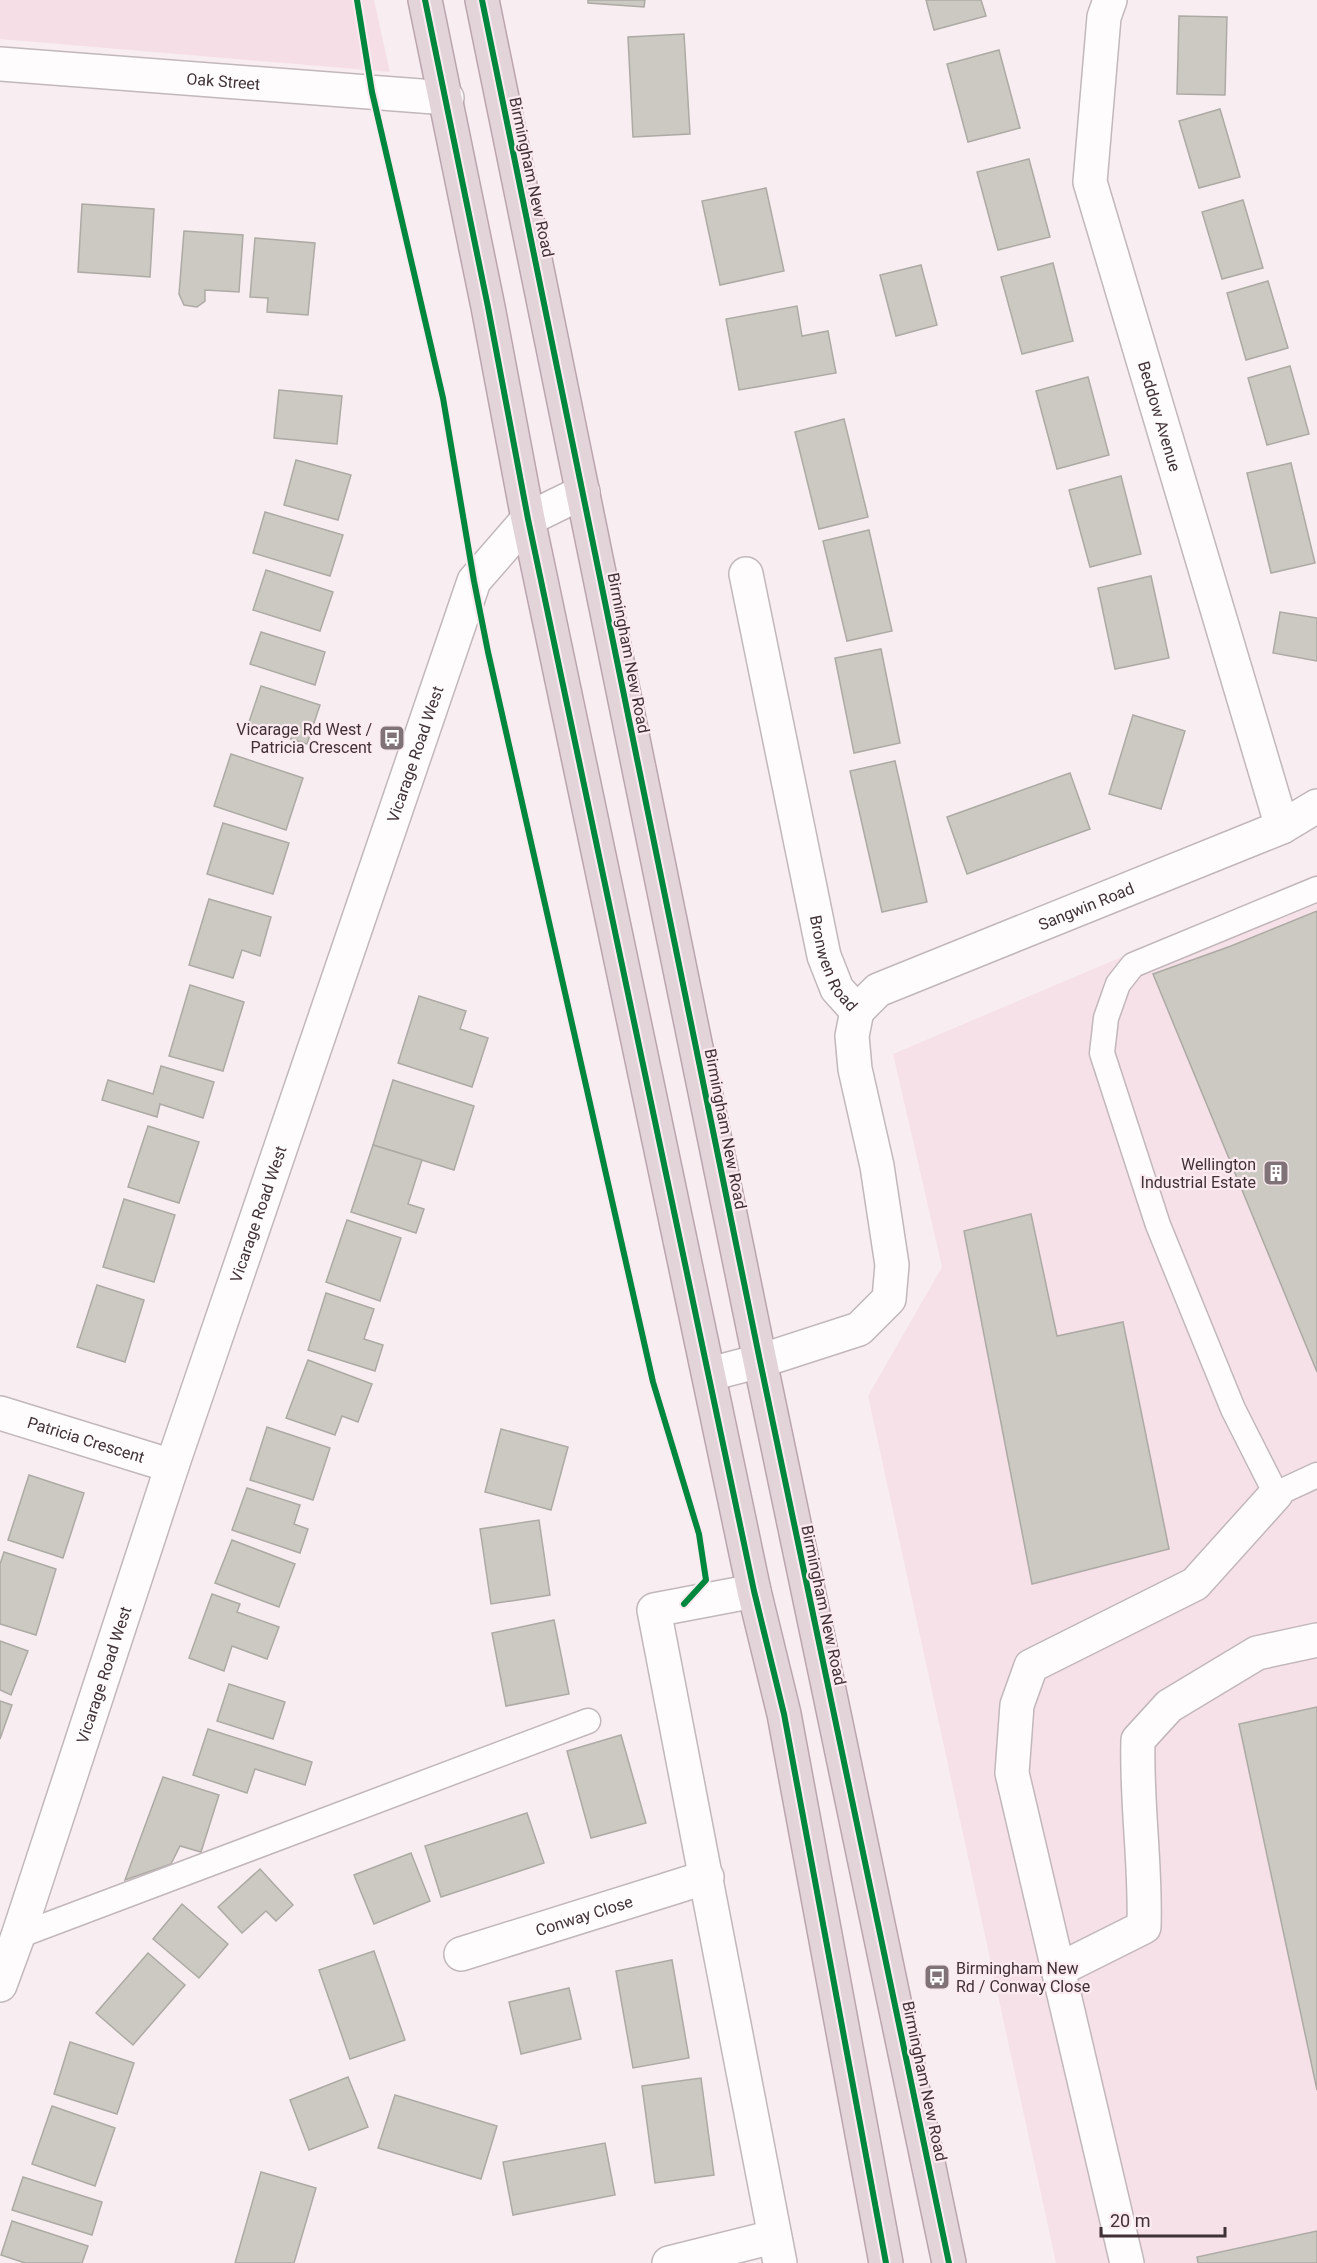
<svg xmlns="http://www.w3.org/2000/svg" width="1317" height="2263" font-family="Roboto,sans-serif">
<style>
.built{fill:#f6e1e8}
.green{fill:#f6dee6}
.building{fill:#cbc9c1;stroke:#adaaa5;stroke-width:1.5}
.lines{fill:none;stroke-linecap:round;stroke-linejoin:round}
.lane-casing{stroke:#c2b7bb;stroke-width:27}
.street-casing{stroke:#c2b7bb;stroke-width:36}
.secondary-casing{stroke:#c2b7bb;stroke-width:36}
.highway-casing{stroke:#baa5ae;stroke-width:36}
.lane{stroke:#fefcfd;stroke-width:24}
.street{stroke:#fefcfd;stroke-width:33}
.secondary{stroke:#fefcfd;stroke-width:33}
.highway{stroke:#e3d4da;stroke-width:33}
.cycleway-casing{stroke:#fbebf0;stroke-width:10}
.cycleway{stroke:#00873e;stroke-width:6}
.labels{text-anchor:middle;stroke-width:4.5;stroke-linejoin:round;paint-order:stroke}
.street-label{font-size:16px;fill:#403137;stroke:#fbebf0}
.poi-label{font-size:16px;fill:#403137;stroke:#fbebf0;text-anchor:end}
</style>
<rect width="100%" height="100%" fill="#f8eef1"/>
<polygon class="built" points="1317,874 1317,2263 1056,2263 868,1396 942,1267 893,1054"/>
<polygon class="green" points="0,0 374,0 390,72 0,39"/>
<g class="building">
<polygon points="588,0 645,0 644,7 588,3"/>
<polygon points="926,0 981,0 986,16 934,30"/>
<polygon points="1179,16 1227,17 1225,95 1177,94"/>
<polygon points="684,34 690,134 633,137 628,37"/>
<polygon points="999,50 1020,128 968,142 947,64"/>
<polygon points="1220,109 1240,177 1199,188 1179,121"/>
<polygon points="1029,159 1050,237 998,250 977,172"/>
<polygon points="766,188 784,271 720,285 702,201"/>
<polygon points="1243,200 1263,268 1222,279 1202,212"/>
<polygon points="82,204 154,209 150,277 78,272"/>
<polygon points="184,231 243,235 239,292 205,290 205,301 197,307 184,305 179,294"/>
<polygon points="255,238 315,243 308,315 267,312 268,298 250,297"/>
<polygon points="1053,263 1073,341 1022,354 1001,277"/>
<polygon points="921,265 937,325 896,336 880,275"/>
<polygon points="1268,281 1288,348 1246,360 1227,293"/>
<polygon points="797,306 802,336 828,331 836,373 739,390 726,319"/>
<polygon points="1290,366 1309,434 1267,445 1248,378"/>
<polygon points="1088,377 1109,455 1057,469 1036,391"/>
<polygon points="279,390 342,396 337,444 274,438"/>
<polygon points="844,419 868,517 819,529 795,432"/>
<polygon points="296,460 351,475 338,520 284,505"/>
<polygon points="1291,463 1315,563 1271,573 1247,473"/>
<polygon points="1121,476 1141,554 1090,567 1069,490"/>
<polygon points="265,512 343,535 330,576 253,553"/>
<polygon points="869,530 892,631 847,641 823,541"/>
<polygon points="266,570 333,592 320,631 253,610"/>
<polygon points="1151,576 1169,658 1115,669 1098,588"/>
<polygon points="1280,612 1317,618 1317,661 1273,653"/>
<polygon points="261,632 325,652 315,685 250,664"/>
<polygon points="881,649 900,743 854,753 835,658"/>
<polygon points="261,686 320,705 307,744 248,725"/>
<polygon points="1133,715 1185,731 1161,809 1109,794"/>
<polygon points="231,754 303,778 286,830 214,806"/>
<polygon points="895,761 927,902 882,912 850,771"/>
<polygon points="1070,773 1090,829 967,874 947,817"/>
<polygon points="223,823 289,843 273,894 207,874"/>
<polygon points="209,899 271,917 260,956 242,950 233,978 189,965"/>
<polygon points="1317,911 1317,1372 1153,974 1231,946"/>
<polygon points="190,985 244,1002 223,1071 169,1056"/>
<polygon points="419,996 466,1011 460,1029 488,1038 472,1087 398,1063"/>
<polygon points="161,1066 214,1082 203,1118 160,1104 157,1117 102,1100 108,1080 153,1094"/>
<polygon points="393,1080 474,1106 454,1170 373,1145"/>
<polygon points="148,1126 199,1142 179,1203 128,1187"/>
<polygon points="373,1145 422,1160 408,1204 424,1209 416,1233 351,1212"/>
<polygon points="124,1199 175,1215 154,1282 103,1267"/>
<polygon points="1031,1214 1057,1336 1123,1322 1169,1549 1032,1584 964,1231"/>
<polygon points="347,1220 401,1238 380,1301 326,1282"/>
<polygon points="97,1285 144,1300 125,1362 77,1347"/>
<polygon points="326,1293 374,1309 364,1339 383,1345 375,1371 308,1350"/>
<polygon points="308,1360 372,1384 358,1422 342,1416 335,1435 286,1418"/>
<polygon points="267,1427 330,1448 313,1500 250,1480"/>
<polygon points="501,1429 568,1447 551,1510 485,1492"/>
<polygon points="29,1475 84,1493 63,1558 8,1540"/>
<polygon points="247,1488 300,1505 294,1524 308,1529 300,1553 232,1530"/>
<polygon points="539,1520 550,1595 491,1604 480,1529"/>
<polygon points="232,1540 295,1564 279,1607 215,1583"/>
<polygon points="4,1552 56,1569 36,1635 0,1624 0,1564"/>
<polygon points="212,1594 240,1604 237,1612 279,1627 267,1659 232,1646 224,1671 189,1658"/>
<polygon points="554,1620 569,1694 506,1706 492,1633"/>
<polygon points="0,1641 28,1651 11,1695 0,1690"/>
<polygon points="229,1684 285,1702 273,1739 217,1721"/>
<polygon points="0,1701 12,1705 0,1739"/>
<polygon points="1317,1707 1317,2090 1239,1724"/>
<polygon points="208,1729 312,1762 305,1785 255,1769 247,1793 193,1775"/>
<polygon points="621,1735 646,1823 591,1838 567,1751"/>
<polygon points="163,1777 219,1795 201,1852 180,1846 171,1864 125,1880"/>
<polygon points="527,1813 544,1863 441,1897 425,1846"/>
<polygon points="411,1853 430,1901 374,1924 354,1875"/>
<polygon points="260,1869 293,1905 276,1921 266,1911 242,1933 218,1907"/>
<polygon points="182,1904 228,1944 199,1978 153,1939"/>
<polygon points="374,1951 405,2040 350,2059 319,1970"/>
<polygon points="148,1953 185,1985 133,2045 96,2013"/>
<polygon points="672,1960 689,2058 633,2068 616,1971"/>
<polygon points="569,1988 581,2039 521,2054 509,2002"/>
<polygon points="70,2042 134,2063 117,2114 54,2094"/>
<polygon points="348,2077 368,2127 309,2150 290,2100"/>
<polygon points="701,2078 714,2175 655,2183 642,2086"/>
<polygon points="395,2095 497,2126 481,2179 378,2148"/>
<polygon points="52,2106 115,2128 95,2186 32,2164"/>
<polygon points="605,2143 615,2195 513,2215 503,2162"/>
<polygon points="261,2172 316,2188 294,2263 235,2263"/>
<polygon points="23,2177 102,2202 92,2235 12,2210"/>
<polygon points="12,2221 88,2246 82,2263 25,2263 1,2255"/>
<polygon points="1317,2231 1317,2263 1198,2263 1197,2257"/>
</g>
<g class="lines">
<g class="lane-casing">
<g id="lane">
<polyline points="1317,889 1133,965 1118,984 1106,1018 1102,1053 1158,1225 1233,1409 1276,1494 1317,1475"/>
<polyline points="18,1936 588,1721"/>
</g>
</g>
<g class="street-casing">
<g id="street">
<path id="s1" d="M 1110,0 L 1104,17 L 1090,182 L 1282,827"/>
<path id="s2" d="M 746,574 L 824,956 L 837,989 L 857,1011"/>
<path id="s3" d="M 857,1011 L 878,990 L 1282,827 L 1317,806"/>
<polyline points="710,1374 760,1361 859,1329 889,1299 892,1265 877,1166 855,1069 852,1036 857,1011"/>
<path id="s4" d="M 0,1413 L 172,1466"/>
<polyline points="754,1591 654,1610 780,2263"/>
<path id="s5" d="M 461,1954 L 707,1877"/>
<path d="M 1058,1970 L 1144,1927 C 1146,1864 1136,1802 1138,1740 L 1169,1706 L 1257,1653 L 1317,1640"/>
<polyline points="669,2263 773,2237"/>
<polyline points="1127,2263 1012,1773 1017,1705 1031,1666 1195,1584 1276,1494"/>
</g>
</g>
<g class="secondary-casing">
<g id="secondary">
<path id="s6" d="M 0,64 L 447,98"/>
<path id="s7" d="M 0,1985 L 18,1936 L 172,1466 L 474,581 L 528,519 L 583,492"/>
</g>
</g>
<g class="highway-casing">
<g id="highway">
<polyline points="425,0 488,307 528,519 754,1591 784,1714 886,2263"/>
<polyline points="482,0 760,1361 949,2263"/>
</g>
</g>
<use href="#lane" class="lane"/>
<use href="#street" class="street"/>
<use href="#secondary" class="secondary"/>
<use href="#highway" class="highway"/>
<g class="cycleway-casing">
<g id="cycleway">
<polyline points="357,0 372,92 443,398 474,581 488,652 653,1382 699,1534 706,1580 684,1604"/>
<polyline points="425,0 488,307 528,519 754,1591 784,1714 886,2263"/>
<polyline points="482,0 760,1361 949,2263"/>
</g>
</g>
<use href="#cycleway" class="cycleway"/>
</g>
<defs>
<g id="bus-square" transform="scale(1.35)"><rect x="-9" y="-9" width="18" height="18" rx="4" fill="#807378" stroke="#fbebf0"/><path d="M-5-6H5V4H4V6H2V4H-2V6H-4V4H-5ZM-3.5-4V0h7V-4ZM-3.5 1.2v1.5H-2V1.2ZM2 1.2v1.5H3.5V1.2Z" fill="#fff"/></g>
<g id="building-square" transform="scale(1.35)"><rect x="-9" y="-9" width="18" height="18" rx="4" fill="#807378" stroke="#fbebf0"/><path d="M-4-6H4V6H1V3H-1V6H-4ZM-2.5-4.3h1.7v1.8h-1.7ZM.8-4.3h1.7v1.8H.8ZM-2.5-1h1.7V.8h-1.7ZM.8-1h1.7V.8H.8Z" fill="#fff"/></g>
</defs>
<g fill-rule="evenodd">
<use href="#bus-square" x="392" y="738"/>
<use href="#building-square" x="1276" y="1173"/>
<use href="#bus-square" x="937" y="1977"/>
</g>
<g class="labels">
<g class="street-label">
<text dy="6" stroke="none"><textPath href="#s6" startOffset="224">Oak Street</textPath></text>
<text transform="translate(532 177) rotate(78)" y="6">Birmingham New Road</text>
<text dy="6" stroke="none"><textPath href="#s1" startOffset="428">Beddow Avenue</textPath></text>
<text transform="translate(629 653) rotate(79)" y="6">Birmingham New Road</text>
<text dy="6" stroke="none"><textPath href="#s7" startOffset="1299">Vicarage Road West</textPath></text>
<text dy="6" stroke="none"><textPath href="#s3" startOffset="254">Sangwin Road</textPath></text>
<text dy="6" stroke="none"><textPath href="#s2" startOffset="400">Bronwen Road</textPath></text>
<text transform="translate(726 1129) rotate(79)" y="6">Birmingham New Road</text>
<text dy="6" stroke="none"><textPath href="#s7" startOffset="813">Vicarage Road West</textPath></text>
<text dy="6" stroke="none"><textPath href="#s4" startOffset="90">Patricia Crescent</textPath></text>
<text transform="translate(824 1605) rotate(78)" y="6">Birmingham New Road</text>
<text dy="6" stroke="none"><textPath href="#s7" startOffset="327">Vicarage Road West</textPath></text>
<text dy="6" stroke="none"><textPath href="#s5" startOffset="129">Conway Close</textPath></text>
<text transform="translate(925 2081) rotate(78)" y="6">Birmingham New Road</text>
</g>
<g class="poi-label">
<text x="372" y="735">Vicarage Rd West /<tspan x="372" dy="18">Patricia Crescent</tspan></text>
<text x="1256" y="1170">Wellington<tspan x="1256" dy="18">Industrial Estate</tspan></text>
<text x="956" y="1974" text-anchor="start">Birmingham New<tspan x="956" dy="18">Rd / Conway Close</tspan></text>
</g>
</g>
<path d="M1101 2227v9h124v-9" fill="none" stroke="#403137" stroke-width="3"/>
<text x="1110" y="2227" font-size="18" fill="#403137" stroke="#fbebf0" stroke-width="4.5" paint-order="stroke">20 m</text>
</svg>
